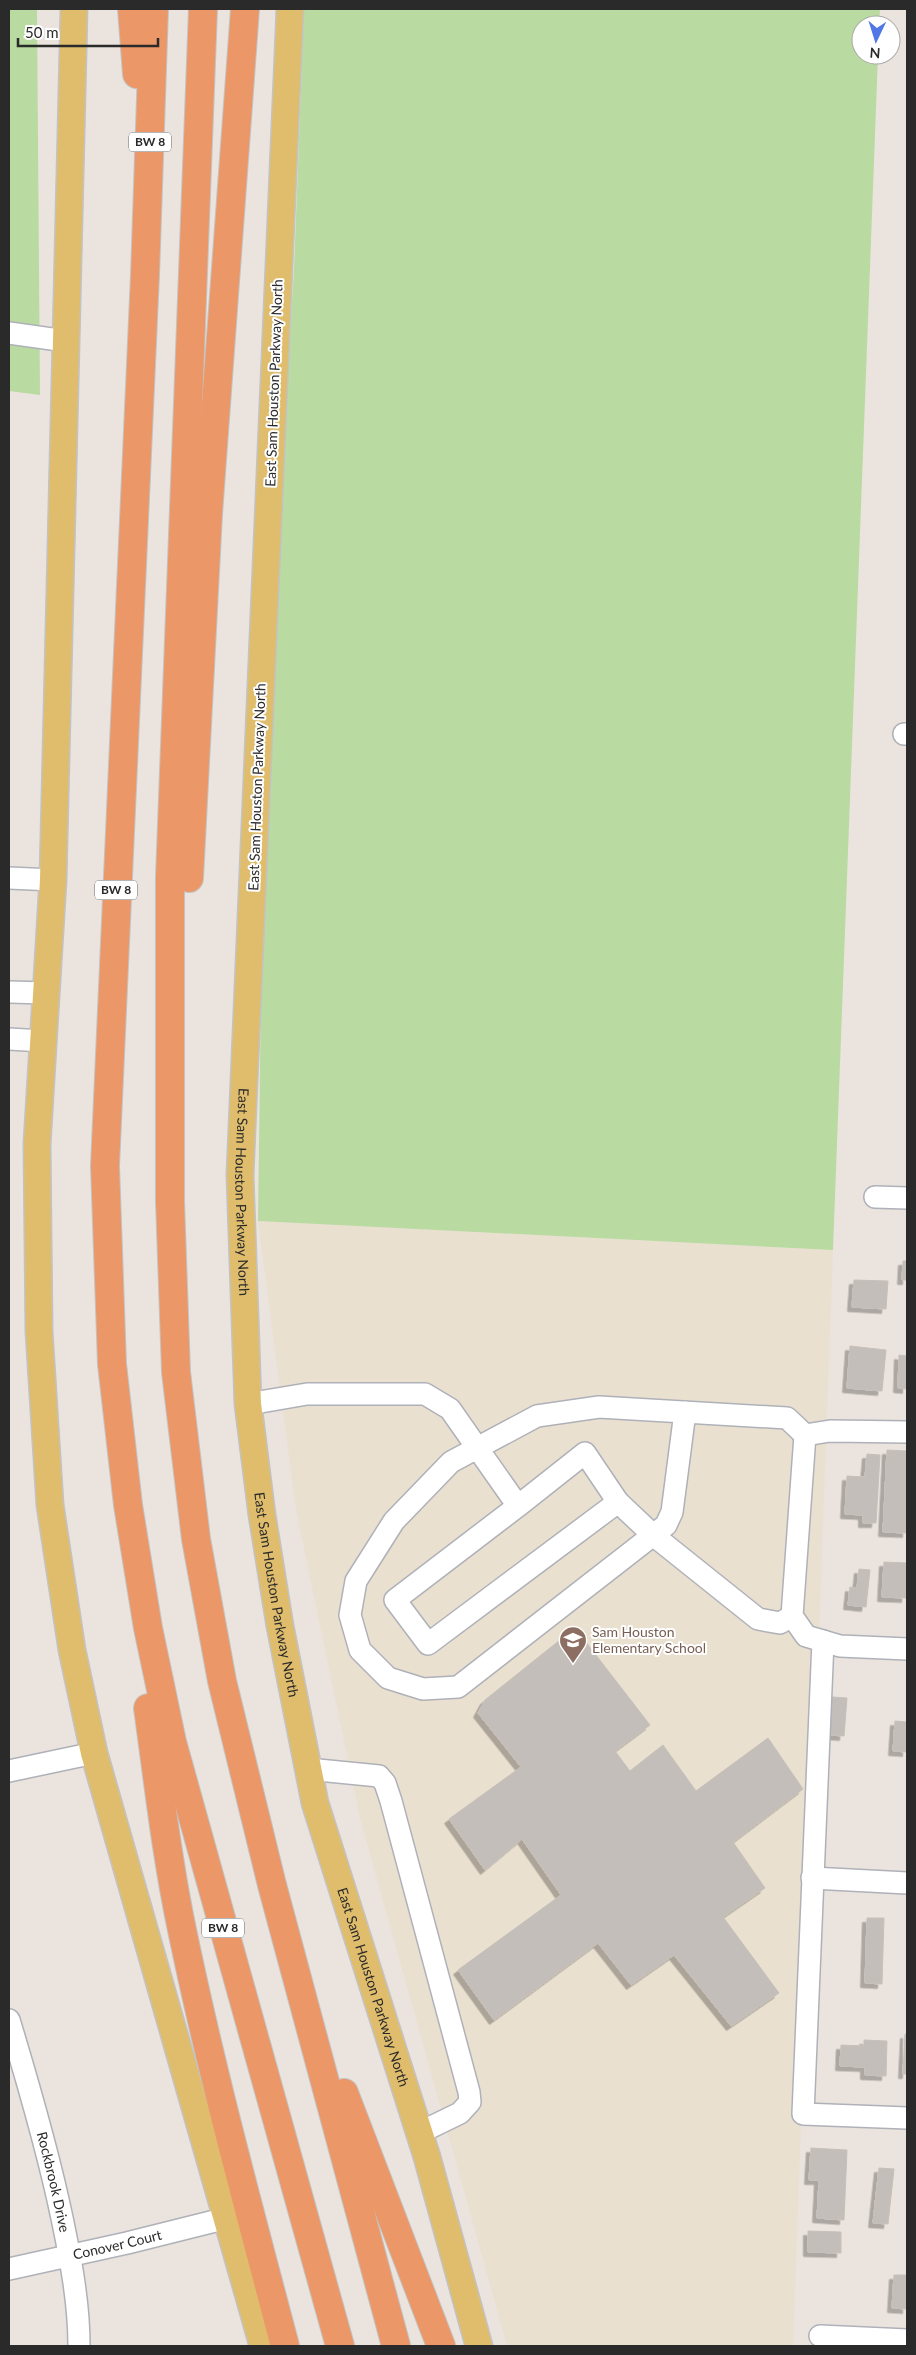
<svg xmlns="http://www.w3.org/2000/svg" width="916" height="2355" font-family="Lato,sans-serif">
<style>
.education{fill:#eae0d0}
.green{fill:#b9dba1}
.building{fill:#c3beba;stroke:#c6c0b8;filter:url(#shadow)}
.lines{fill:none;stroke-linecap:round;stroke-linejoin:round}
.minor-casing{stroke:#afb1b9;stroke-width:24}
.major-casing{stroke:#c3c3c3;stroke-width:29}
.highway-casing{stroke:#c3c3c3;stroke-width:30}
.minor{stroke:#fff;stroke-width:21}
.major{stroke:#e0bd6d;stroke-width:26}
.highway{stroke:#ec9768;stroke-width:28}
.labels{text-anchor:middle;stroke-width:4;stroke-linejoin:round;paint-order:stroke}
.shield{fill:#fff;stroke:#6a6a6a;stroke-width:1}
.shield-label{font-size:12px;font-weight:bold;fill:#2a2a2a}
.street-label{font-size:14px;fill:#2a2a2a;stroke:#fff}
.education-label{font-size:14px;fill:#785e54;stroke:#fff;text-anchor:start}
</style>
<defs>
<filter id="shadow"><feDropShadow dx="-4.5" dy="4.5" stdDeviation="0" flood-color="#0004"/></filter>
</defs>
<rect width="100%" height="100%" fill="#ebe4de"/>
<polygon class="education" points="258,1221 833,1250 793,2346 507,2346 360,1818 296,1510"/>
<g class="green">
<polygon points="9,9 37,9 40,395 9,391"/>
<polygon points="304,9 880,9 879,25 861,25 861,55 878,55 833,1250 258,1221 264,762 294,269"/>
</g>
<g class="building">
<polygon points="903,1261 907,1261 907,1280 902,1280"/>
<polygon points="854,1280 888,1281 886,1309 852,1307"/>
<polygon points="850,1346 886,1350 882,1391 847,1388"/>
<polygon points="899,1355 907,1356 907,1389 898,1388"/>
<polygon points="887,1450 907,1451 907,1533 883,1532"/>
<polygon points="867,1454 880,1455 876,1523 863,1523 863,1515 845,1514 847,1476 865,1477"/>
<polygon points="884,1562 907,1563 906,1598 882,1597"/>
<polygon points="859,1569 870,1570 866,1607 848,1605 850,1587 857,1588"/>
<polygon points="575,1628 650,1725 615,1751 630,1771 663,1745 696,1791 768,1738 803,1789 733,1842 765,1888 723,1917 779,1993 731,2026 674,1955 631,1985 598,1943 494,2020 458,1970 561,1895 522,1839 485,1870 449,1819 521,1767 478,1713 485,1700"/>
<polygon points="832,1697 847,1698 844,1736 830,1735"/>
<polygon points="895,1721 907,1722 907,1752 893,1751"/>
<polygon points="867,1918 884,1918 882,1984 865,1983"/>
<polygon points="905,2034 907,2034 907,2074 903,2074"/>
<polygon points="864,2040 887,2041 886,2076 865,2075 865,2067 840,2066 841,2045 864,2046"/>
<polygon points="811,2148 847,2150 844,2220 817,2218 819,2180 809,2180"/>
<polygon points="879,2168 894,2169 888,2224 873,2223"/>
<polygon points="808,2231 841,2232 841,2253 808,2252"/>
<polygon points="894,2275 907,2275 907,2309 892,2308"/>
</g>
<g class="lines">
<g class="minor-casing">
<g id="minor">
<polyline points="9,333 66,341"/>
<polyline points="904,734 907,734"/>
<polyline points="9,878 53,880"/>
<polyline points="9,992 46,993"/>
<polyline points="9,1039 43,1041"/>
<polyline points="875,1197 907,1198"/>
<polyline points="248,1404 307,1394 425,1394 450,1409 518,1506 395,1600 428,1644 618,1502 585,1453 518,1506"/>
<polyline points="685,1412 672,1512 666,1525 458,1687 423,1689 388,1678 360,1650 350,1615 356,1581 394,1521 451,1462 537,1416 599,1407 787,1418 805,1435"/>
<polyline points="907,1432 830,1431 805,1435 792,1616 806,1636 840,1646 907,1649"/>
<polyline points="618,1502 653,1535 758,1619 780,1623 792,1616"/>
<polyline points="823,1641 803,2114 907,2118"/>
<polyline points="308,1769 379,1776 385,1783 391,1801 469,2092 470,2102 460,2113 419,2133"/>
<polyline points="9,1771 94,1753"/>
<polyline points="812,1878 907,1883"/>
<path id="s1" d="M 9,2020 C 29,2086 48,2151 62,2218 C 71,2261 79,2303 79,2346"/>
<path id="s2" d="M 9,2269 L 127,2243 L 227,2218"/>
<polyline points="820,2336 907,2340"/>
</g>
</g>
<g class="major-casing">
<g id="major">
<polyline points="74,9 53,880 37,1144 39,1331 50,1505 72,1650 94,1753 263,2346"/>
<path id="s3" d="M 290,9 L 240,1175 L 248,1404 L 262,1515 L 280,1626 L 315,1803 L 427,2157 L 479,2346"/>
</g>
</g>
<g class="highway-casing">
<g id="highway">
<polyline points="132,9 137,74"/>
<polyline points="154,9 145,275 105,1166 112,1364 128,1505 148,1628 172,1742 340,2346"/>
<polyline points="203,9 170,877 170,1201 176,1372 196,1539 222,1681 272,1885 396,2346"/>
<polyline points="189,878 208,514 245,9"/>
<path d="M 148,1708 C 158,1780 166,1853 181,1925 C 210,2066 248,2206 285,2346"/>
<polyline points="344,2093 441,2346"/>
</g>
</g>
<use href="#minor" class="minor"/>
<use href="#major" class="major"/>
<use href="#highway" class="highway"/>
</g>
<defs>
<g id="school-pin" transform="scale(1.4375)"><path d="M0 17L-7.5 6A9.5 9.5 0 1 1 7.5 6Z" fill="#8d6e63" stroke="#fff"/><path d="M0-5L7-2L0 1L-7-2ZM-4 1L0 2.5L4 1V4Q0 6-4 4Z" fill="#fff"/></g>
</defs>
<g fill-rule="evenodd">
<use href="#school-pin" x="573" y="1640"/>
</g>
<g class="labels">
<g class="shield">
<rect x="129" y="132.5" width="42" height="19" rx="4"/>
<rect x="95" y="880.5" width="42" height="19" rx="4"/>
<rect x="202" y="1918.5" width="42" height="19" rx="4"/>
</g>
<g class="shield-label">
<text x="150" y="146">BW 8</text>
<text x="116" y="894">BW 8</text>
<text x="223" y="1932">BW 8</text>
</g>
<g class="street-label">
<text transform="translate(274 383) rotate(-88)" y="5">East Sam Houston Parkway North</text>
<text transform="translate(257 787) rotate(-88)" y="5">East Sam Houston Parkway North</text>
<text dy="5" stroke="none"><textPath href="#s3" startOffset="1184">East Sam Houston Parkway North</textPath></text>
<text dy="5" stroke="none"><textPath href="#s3" startOffset="1589">East Sam Houston Parkway North</textPath></text>
<text dy="5" stroke="none"><textPath href="#s3" startOffset="1994">East Sam Houston Parkway North</textPath></text>
<text dy="5" stroke="none"><textPath href="#s1" startOffset="168">Rockbrook Drive</textPath></text>
<text dy="5" stroke="none"><textPath href="#s2" startOffset="111">Conover Court</textPath></text>
</g>
<g class="education-label">
<text x="592" y="1637">Sam Houston<tspan x="592" dy="16">Elementary School</tspan></text>
</g>
</g>
<rect width="916" height="2355" fill="none" stroke="#2a2a2a" stroke-width="20"/>
<g transform="translate(876 40) rotate(184)"><circle r="24" fill="#ffffff" stroke="#aaaaaa"/>
<path d="M0-4L9 19L0 12L-9 19Z" fill="#5178e5"/>
<text y="-8" font-size="14" font-weight="bold" text-anchor="middle" fill="#2a2a2a">N</text>
</g>
<path d="M18 38v8h140v-8" fill="none" stroke="#2a2a2a" stroke-width="2.5"/>
<text x="25" y="38" font-size="15" fill="#2a2a2a" stroke="#ffffff" stroke-width="4" paint-order="stroke">50 m</text>
</svg>
